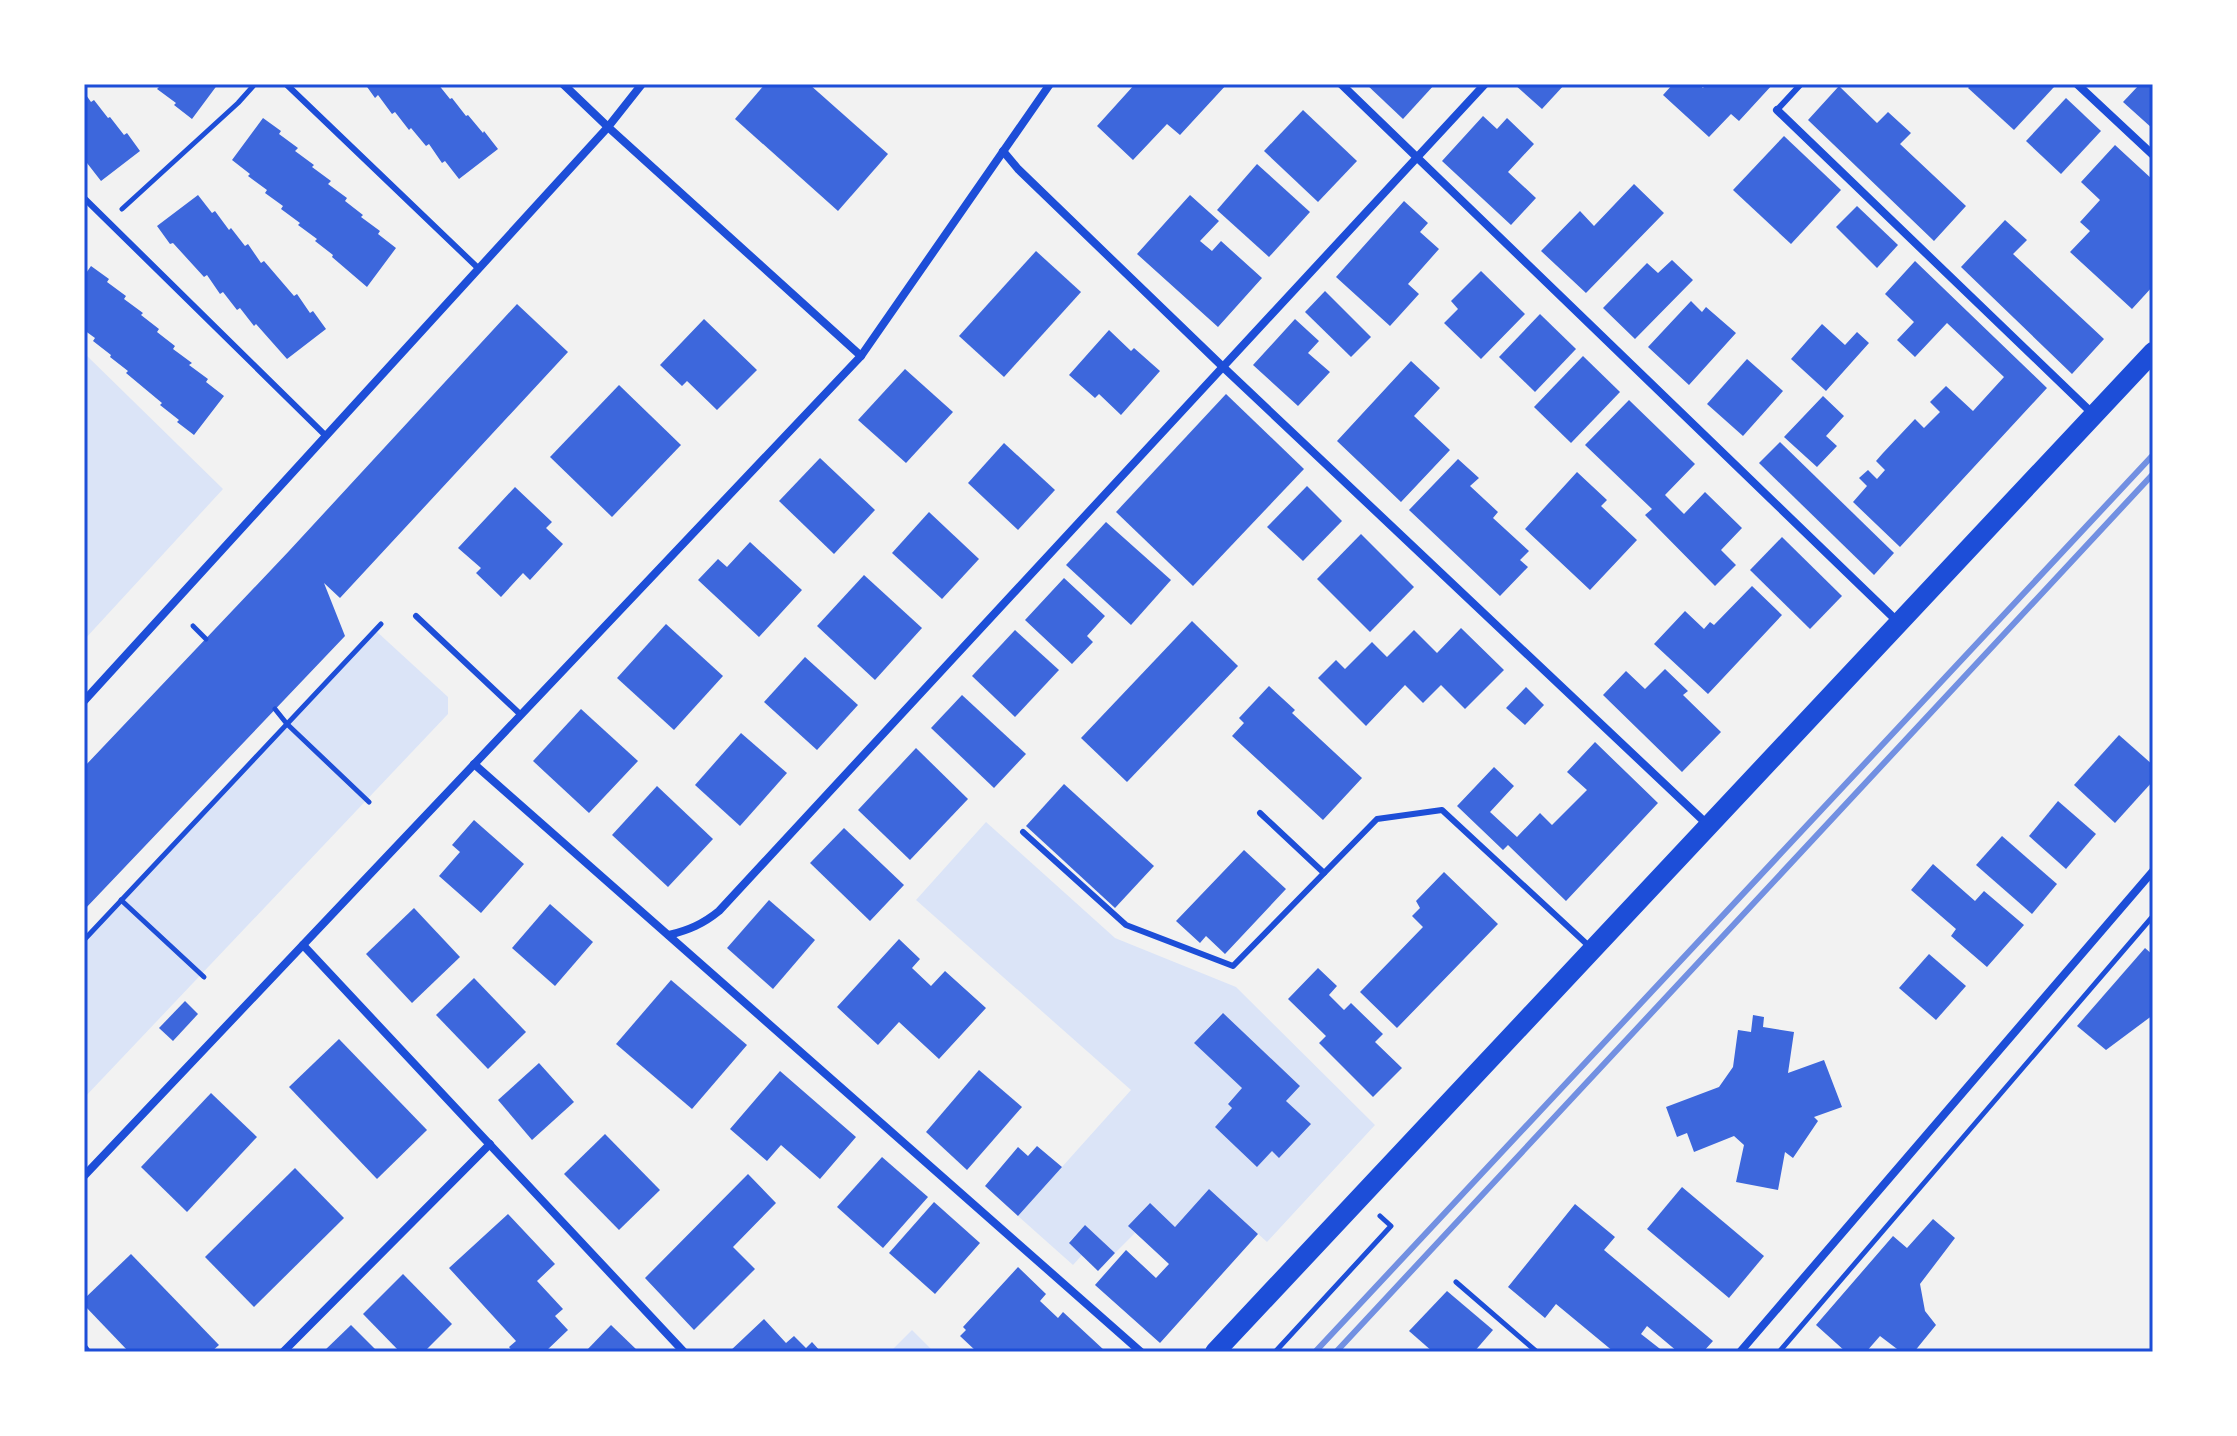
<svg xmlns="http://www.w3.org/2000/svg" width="2237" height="1436" font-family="'Zilla Slab',serif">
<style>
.green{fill:#dbe4f7;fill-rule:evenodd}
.building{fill:#3d67dc}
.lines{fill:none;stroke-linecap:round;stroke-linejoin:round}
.path{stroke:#1d4ed8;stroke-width:5}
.service{stroke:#1d4ed8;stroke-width:6}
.minor{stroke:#1d4ed8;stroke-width:8}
.primary{stroke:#1d4ed8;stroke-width:20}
.rail{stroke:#7290e2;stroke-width:6}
.neatline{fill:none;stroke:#1d4ed8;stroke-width:3}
</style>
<rect width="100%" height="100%" fill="#f2f2f2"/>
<g class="green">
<polygon points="84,353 223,489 84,640"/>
<polygon points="375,630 448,697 448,714 84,1098 84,940"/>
<path d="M 986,822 L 1115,938 L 1236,987 L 1375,1125 L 1267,1242 L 1209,1189 L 1175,1227 L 1149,1203 L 1129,1226 L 1135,1233 L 1115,1253 L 1085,1225 L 1069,1242 L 1082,1255 L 1073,1265 L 1018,1216 L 1131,1090 L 916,900 ZM 1222,1013 L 1299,1085 L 1286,1101 L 1310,1124 L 1272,1151 L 1257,1166 L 1215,1127 L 1232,1108 L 1228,1103 L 1242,1088 L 1194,1043 Z"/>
<polygon points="912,1330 934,1352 890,1352"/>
</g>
<g class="building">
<polygon points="155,84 218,84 192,119 174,105 176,103 157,89 159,87"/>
<polygon points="365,84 438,84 450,99 452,98 466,116 468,115 483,133 484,131 498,149 459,179 445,161 442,163 429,144 426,146 411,128 409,130 395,112 392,114 378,95 375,98"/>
<polygon points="765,84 809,84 888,154 838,211 735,119"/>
<polygon points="1135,84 1227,84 1180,135 1167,124 1133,160 1097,126"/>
<polygon points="1366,84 1435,84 1403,119"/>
<polygon points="1514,84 1565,84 1542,109"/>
<polygon points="1673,84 1698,84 1703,88 1706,84 1773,84 1739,121 1731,114 1709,137 1663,95"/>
<polygon points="1972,84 2051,84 2054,87 2014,130 1968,88"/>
<polygon points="2140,84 2153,84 2153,129 2123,102"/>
<polygon points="1839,86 1877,123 1888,112 1911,133 1900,144 1966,206 1934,241 1808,120"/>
<polygon points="84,92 91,102 94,100 108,118 110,117 124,135 127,133 140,151 101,181 87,163 84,165"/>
<polygon points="2066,98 2101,131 2061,174 2026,141"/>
<polygon points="1303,110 1357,161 1318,202 1264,151"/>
<polygon points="1483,116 1497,129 1507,118 1534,144 1508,172 1536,198 1511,225 1442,161"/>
<polygon points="263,118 281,131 279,134 298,148 295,151 314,165 312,167 331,181 328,184 347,198 345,201 363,215 361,217 380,231 378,234 396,248 367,287 332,257 333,255 315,241 317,239 298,225 300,223 281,209 283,206 265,193 267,190 248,176 250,174 232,160"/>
<polygon points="1784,136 1841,190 1791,244 1733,190"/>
<polygon points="2115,145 2153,180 2153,286 2132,309 2070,252 2090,231 2080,222 2100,200 2081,182"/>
<polygon points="1257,164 1310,212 1269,257 1217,210"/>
<polygon points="1634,184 1664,213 1586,293 1541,251 1580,211 1594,226"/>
<polygon points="198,195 212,213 215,211 229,230 231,228 245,246 248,244 261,263 264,261 294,296 297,294 310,313 313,311 326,329 287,359 256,324 254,326 240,308 237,310 223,292 220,294 207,275 204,277 173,243 170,244 157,226"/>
<polygon points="1190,195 1219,221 1200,241 1212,251 1221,241 1262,278 1218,327 1137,254"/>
<polygon points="1404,201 1428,223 1420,232 1439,249 1408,284 1419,294 1390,326 1336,277"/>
<polygon points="1857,206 1898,245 1877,268 1836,227"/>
<polygon points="2005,220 2027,240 2013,254 2104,339 2072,374 1961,267"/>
<polygon points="1036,251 1081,292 1004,377 959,336"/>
<polygon points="1672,260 1693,280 1635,339 1603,308 1647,263 1658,273"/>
<polygon points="1915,261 2047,388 1900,547 1853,502 1867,486 1859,478 1868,470 1877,479 1885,470 1876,461 1883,453 1915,419 1924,428 1940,412 1930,402 1946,386 1973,411 2004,377 1947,323 1915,357 1897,340 1914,322 1885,294"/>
<polygon points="91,266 109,279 107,282 126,296 124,299 143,313 141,315 159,329 157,332 175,346 173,349 192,363 189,365 208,379 206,382 224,396 194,435 177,422 179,420 160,405 162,403 126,373 128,371 110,357 111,355 93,341 95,338 84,330 84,276"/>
<polygon points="1481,271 1525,314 1481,359 1444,323 1458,309 1451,301"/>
<polygon points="1325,291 1371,337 1351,357 1305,312"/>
<polygon points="1691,301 1702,312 1706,307 1736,333 1689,385 1648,347"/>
<polygon points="517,304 568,352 340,598 324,583 345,636 84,910 84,767 289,551"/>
<polygon points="1540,314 1576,349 1535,392 1499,357"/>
<polygon points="704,319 757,370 717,410 687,381 682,386 660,365"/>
<polygon points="1295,319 1319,341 1308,353 1330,372 1298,406 1253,365"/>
<polygon points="1822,324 1845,345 1857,332 1869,343 1826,391 1791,359"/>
<polygon points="1109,330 1131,351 1134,348 1160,371 1121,415 1099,394 1095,398 1069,375"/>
<polygon points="1583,356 1620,392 1571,443 1534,407"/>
<polygon points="1747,359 1783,391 1743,436 1707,404"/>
<polygon points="1411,361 1440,388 1414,416 1450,450 1401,502 1337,441"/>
<polygon points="905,369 953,412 906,463 858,420"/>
<polygon points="619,385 681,445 612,517 550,457"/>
<polygon points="1226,394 1304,469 1193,586 1116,512"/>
<polygon points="1823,396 1844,416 1826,436 1837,446 1817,467 1784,437"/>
<polygon points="1629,400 1695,464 1665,495 1684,514 1705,492 1742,528 1721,550 1736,565 1715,586 1645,515 1652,509 1585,445"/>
<polygon points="1780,442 1894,553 1874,575 1759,463"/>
<polygon points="1004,443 1055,490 1018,530 968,483"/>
<polygon points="820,458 875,510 834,554 779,501"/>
<polygon points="1458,459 1479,478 1470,486 1498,512 1493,518 1529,551 1520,560 1528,567 1500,596 1409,510"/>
<polygon points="1577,472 1607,500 1601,506 1637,540 1590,590 1525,529"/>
<polygon points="1307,486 1342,521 1303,561 1267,527"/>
<polygon points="515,487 552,522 546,528 563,544 530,580 523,573 501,597 476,573 481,568 458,548"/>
<polygon points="929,512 979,559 942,599 892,553"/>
<polygon points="1106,522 1171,580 1131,625 1066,565"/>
<polygon points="1361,534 1414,587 1370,632 1317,579"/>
<polygon points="1782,537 1842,596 1810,629 1750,570"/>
<polygon points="750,542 802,590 759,637 698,580 718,559 727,567"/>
<polygon points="864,575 922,628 875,680 817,626"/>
<polygon points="1064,578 1105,616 1087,636 1093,642 1072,664 1025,620"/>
<polygon points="1752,586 1782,615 1708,694 1654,644 1685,611 1704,629 1710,622 1714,625"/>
<polygon points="1192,621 1238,666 1127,782 1081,738"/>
<polygon points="666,624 723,676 674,730 617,678"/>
<polygon points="1461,628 1504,670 1465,709 1441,685 1423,703 1405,685 1366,726 1318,678 1336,660 1345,669 1372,642 1387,657 1414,630 1437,653"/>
<polygon points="1015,630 1059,670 1015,717 972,676"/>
<polygon points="805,657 858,705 817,750 764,702"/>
<polygon points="1665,669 1688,691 1683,695 1721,732 1682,772 1603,695 1626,671 1645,689"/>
<polygon points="1269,686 1295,710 1292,713 1362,778 1323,820 1232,736 1244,723 1239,718"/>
<polygon points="1526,687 1544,705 1525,725 1506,708"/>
<polygon points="962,695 1026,754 994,788 931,728"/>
<polygon points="581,709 638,761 589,813 533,761"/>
<polygon points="741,733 787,773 740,826 695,785"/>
<polygon points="2119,735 2153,765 2153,781 2115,823 2074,785"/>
<polygon points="1595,742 1658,803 1566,901 1508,845 1503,850 1457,806 1494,767 1514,786 1490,812 1517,837 1540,813 1552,825 1587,790 1567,772"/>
<polygon points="916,748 968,799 910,860 858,810"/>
<polygon points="1064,784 1154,866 1115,908 1026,826"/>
<polygon points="657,786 713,839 668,887 612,835"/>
<polygon points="2058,801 2096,834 2066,869 2029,836"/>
<polygon points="474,820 524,864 481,913 439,876 460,852 452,845"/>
<polygon points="844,828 904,885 870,921 810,863"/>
<polygon points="2002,836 2057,884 2032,914 1976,865"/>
<polygon points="1244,850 1286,889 1225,954 1206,936 1200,943 1176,921"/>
<polygon points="1933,864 1975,901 1984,891 2024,925 1987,967 1951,936 1956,929 1911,890"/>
<polygon points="1444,872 1498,924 1397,1028 1360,992 1423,927 1412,916 1420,908 1416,901"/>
<polygon points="769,900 815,940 773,989 727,948"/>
<polygon points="550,904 593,942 555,986 512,948"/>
<polygon points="414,908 460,957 412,1003 366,954"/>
<polygon points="899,939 920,959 912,968 931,986 945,971 986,1008 939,1059 899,1022 878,1045 837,1007"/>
<polygon points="2145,948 2153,955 2153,1015 2106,1050 2077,1026"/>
<polygon points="1929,954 1966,986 1936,1020 1899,988"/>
<polygon points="1318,968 1337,986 1329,995 1344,1010 1351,1003 1383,1034 1375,1042 1402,1068 1373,1097 1319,1043 1326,1036 1288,999"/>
<polygon points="474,978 526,1032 488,1069 436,1015"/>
<polygon points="671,980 747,1045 692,1109 616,1044"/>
<polygon points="185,1001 198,1014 173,1041 159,1028"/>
<polygon points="1223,1013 1300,1086 1286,1101 1311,1124 1279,1158 1272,1151 1257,1167 1215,1127 1232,1108 1228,1104 1242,1088 1194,1043"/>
<polygon points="1753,1015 1764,1017 1763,1027 1794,1032 1788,1073 1824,1060 1842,1107 1814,1117 1818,1121 1793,1158 1785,1152 1778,1190 1736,1182 1744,1145 1734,1136 1694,1152 1687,1133 1677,1137 1666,1107 1719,1087 1733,1067 1738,1030 1751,1032"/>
<polygon points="339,1039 427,1130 377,1179 289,1087"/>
<polygon points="539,1063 574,1102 532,1140 498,1100"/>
<polygon points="979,1070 1022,1107 967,1170 926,1132"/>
<polygon points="780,1071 856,1137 820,1179 781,1145 767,1161 730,1129"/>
<polygon points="211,1093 257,1137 187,1212 141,1167"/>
<polygon points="605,1134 660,1190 619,1230 564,1174"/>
<polygon points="1037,1146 1062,1167 1018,1216 985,1186 1018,1147 1028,1156"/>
<polygon points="882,1157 928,1197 883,1248 837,1207"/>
<polygon points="295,1168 344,1218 254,1307 205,1257"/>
<polygon points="748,1174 776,1203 733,1247 755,1269 694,1330 645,1278"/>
<polygon points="1682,1187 1764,1256 1729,1298 1647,1229"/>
<polygon points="1209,1189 1258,1234 1160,1343 1095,1285 1126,1250 1156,1278 1169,1264 1128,1226 1150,1203 1175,1227"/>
<polygon points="934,1202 980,1243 935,1294 889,1253"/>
<polygon points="1575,1204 1615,1237 1604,1250 1713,1341 1703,1352 1678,1352 1647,1326 1641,1334 1664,1352 1614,1352 1556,1304 1545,1318 1508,1287"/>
<polygon points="508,1214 555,1264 537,1281 563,1309 555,1316 568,1330 545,1352 513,1352 509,1347 516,1341 449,1268"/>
<polygon points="1933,1219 1955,1238 1920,1284 1925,1311 1936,1325 1914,1352 1901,1352 1880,1336 1866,1352 1846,1352 1816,1325 1893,1236 1907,1248"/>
<polygon points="1085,1225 1115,1253 1098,1271 1069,1243"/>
<polygon points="131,1254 219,1345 211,1352 129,1352 84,1305 84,1299"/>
<polygon points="1018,1267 1046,1294 1040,1301 1058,1318 1063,1312 1104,1350 1102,1352 977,1352 960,1336 966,1330 963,1327"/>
<polygon points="403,1274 452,1324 424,1352 400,1352 363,1314"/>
<polygon points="1447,1291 1493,1330 1474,1352 1433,1352 1409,1331"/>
<polygon points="764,1319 786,1343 794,1336 806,1348 812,1342 821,1352 729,1352"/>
<polygon points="351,1325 378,1352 323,1352"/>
<polygon points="611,1325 639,1352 585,1352"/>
</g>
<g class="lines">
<g class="path">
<polyline points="122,209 238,103 255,84"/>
<polyline points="193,626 206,639"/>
<polyline points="275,709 287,724 369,802"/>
<polyline points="121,900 204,977"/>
<polyline points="84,940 381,624"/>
<polyline points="1456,1282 1537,1352"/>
<polyline points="1275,1352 1391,1226 1380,1216"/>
<polyline points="1779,1352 2153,916"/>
</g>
<g class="service">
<polyline points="286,84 478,268"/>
<polyline points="1777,110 1801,84"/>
<polyline points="84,198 325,435"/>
<polyline points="416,616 521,715"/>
<polyline points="1260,813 1324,873"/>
<polyline points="1023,832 1126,925 1233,966 1377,819 1442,810 1590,947"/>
</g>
<g class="minor">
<polyline points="563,84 608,127 861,356"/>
<polyline points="1341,84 1898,622"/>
<polyline points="2077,84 2153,155"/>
<polyline points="1777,110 2093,414"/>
<polyline points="1003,151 1018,169 1223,367 1708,825"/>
<polyline points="84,701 608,127 642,84"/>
<polyline points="474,764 1141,1352"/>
<path d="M 669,935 C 689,930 703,924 719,911 L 1485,84"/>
<polyline points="303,945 684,1352"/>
<polyline points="84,1176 861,356 1050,84"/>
<polyline points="84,1348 87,1352"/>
<polyline points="283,1352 490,1144"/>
<polyline points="1740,1352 2153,871"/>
</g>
<polyline class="primary" points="1215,1352 2153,352"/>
<g class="rail">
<polyline points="1315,1352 2153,455"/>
<polyline points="1336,1352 2153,474"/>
</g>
</g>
<rect width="2237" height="1436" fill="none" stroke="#ffffff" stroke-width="172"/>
<rect x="86" y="86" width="2065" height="1264" class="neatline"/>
</svg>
